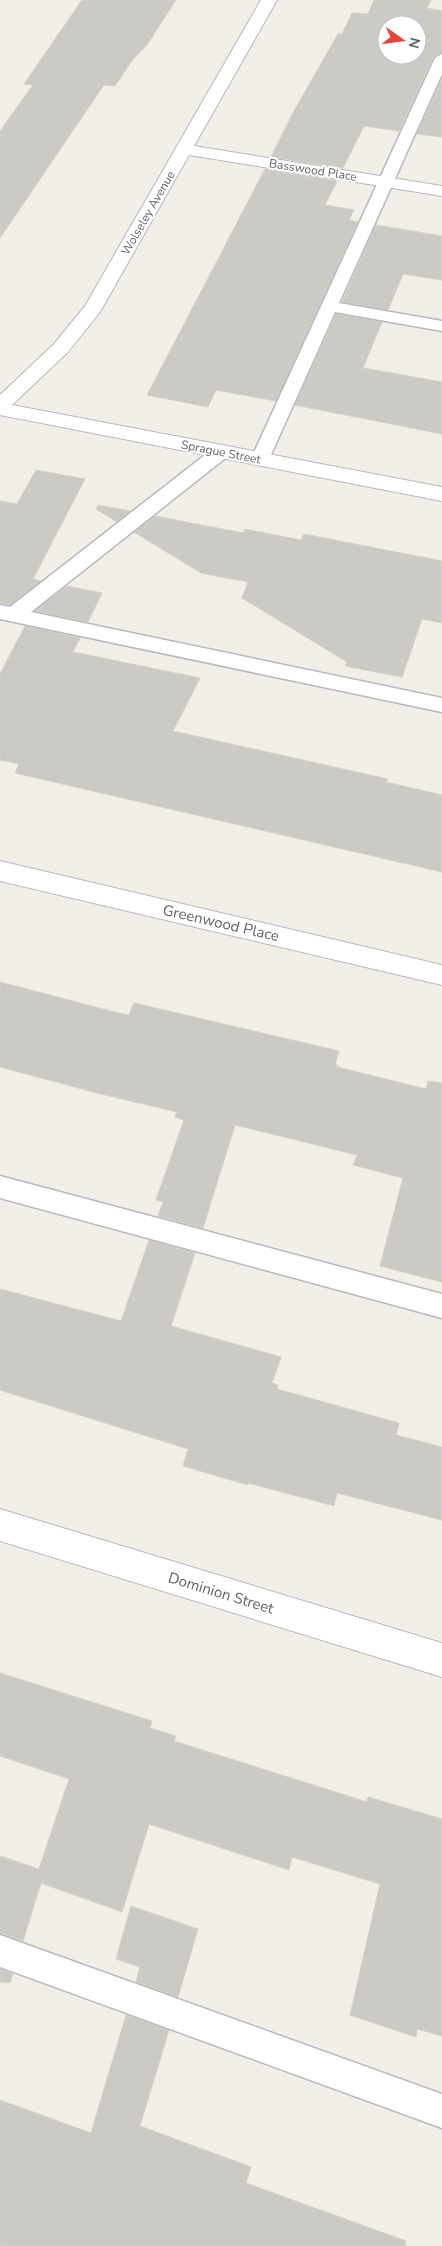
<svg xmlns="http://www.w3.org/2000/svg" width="442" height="2246" font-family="'Nunito Sans',sans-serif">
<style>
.building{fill:#cccac5;stroke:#d6d1c6;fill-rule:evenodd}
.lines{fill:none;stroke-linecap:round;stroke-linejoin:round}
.lane-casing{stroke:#b5b8bc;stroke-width:3}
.street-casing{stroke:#b5b8bc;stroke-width:2}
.lane{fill:#fff;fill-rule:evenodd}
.street{fill:#fff;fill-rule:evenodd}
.labels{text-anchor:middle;stroke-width:4;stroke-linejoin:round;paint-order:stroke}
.far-street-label{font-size:12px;fill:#5f6368;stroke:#fff}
.street-label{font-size:15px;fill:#5f6368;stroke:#fff}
</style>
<rect width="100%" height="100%" fill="#f1efe8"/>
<g class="building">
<polygon points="82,0 176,0 147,45 133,59 115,86 104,85 0,238 0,131 33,85 24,84"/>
<path d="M 374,0 L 431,0 L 427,8 L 442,11 L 442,52 L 433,57 L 399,131 L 364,126 L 343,168 L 271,157 L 294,111 L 338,34 L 342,34 L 352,13 L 368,14 ZM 387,25 L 417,25 L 417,55 L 387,55 Z"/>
<polygon points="442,79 442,137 417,134"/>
<polygon points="265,169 337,181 325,205 354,210 349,220 358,222 276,401 216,390 208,407 147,395"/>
<polygon points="376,225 442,236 442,280 403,274 388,310 342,302"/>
<polygon points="336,314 382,322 363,368 442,382 442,434 295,405"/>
<polygon points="36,470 85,479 33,579 41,581 10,605 0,603 0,501 17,504"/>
<polygon points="98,505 130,511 117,522 96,509"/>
<polygon points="155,516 243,533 245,529 301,540 304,534 442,561 442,623 422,619 402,677 345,666 347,662 242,598 248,582 201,573 134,532"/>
<polygon points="67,586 102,593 88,622 35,611"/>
<polygon points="25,626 80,638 73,652 200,678 173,731 388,779 386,782 442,795 442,872 15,773 19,764 0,760 0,674"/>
<polygon points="0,982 122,1014 129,1015 134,1003 339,1051 335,1065 338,1065 337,1067 426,1089 428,1081 442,1083 442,1282 380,1266 403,1178 353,1165 357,1155 235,1125 203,1228 158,1216 163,1202 156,1200 184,1120 175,1117 177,1112 97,1093 0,1067"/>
<polygon points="149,1240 195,1253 171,1326 281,1357 272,1383 278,1385 277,1389 399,1423 396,1435 442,1447 442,1520 337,1493 334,1506 248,1483 248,1485 183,1466 188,1449 0,1390 0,1289 121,1321"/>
<polygon points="0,1673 152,1721 150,1728 176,1736 174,1741 367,1802 368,1797 442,1819 442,2036 417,2029 416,2037 350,2015 380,1884 292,1857 289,1870 149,1824 122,1912 41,1883 23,1941 0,1933 0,1856 39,1869 69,1779 0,1756"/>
<polygon points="131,1906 198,1929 178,1997 136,1982 140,1967 116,1959"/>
<polygon points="0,1969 13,1974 10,1983 0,1982"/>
<polygon points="126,2015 169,2030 140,2126 251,2167 246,2183 406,2241 405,2246 0,2246 0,2100 91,2133"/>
</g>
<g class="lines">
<g class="lane-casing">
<g id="lane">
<polygon points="442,54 442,74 339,303 442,321 442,331 335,312 269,459 267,463 253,463 251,459 435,58"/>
<polygon points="221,446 228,448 230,452 228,456 31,612 442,698 442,712 0,619 0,605 10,607 214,448"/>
<polygon points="0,1176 442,1294 442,1318 0,1198"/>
<polygon points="0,1935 442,2094 442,2128 0,1967"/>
</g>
</g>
<g class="street-casing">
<g id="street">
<polygon points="261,0 277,0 194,146 442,186 442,196 189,155 100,312 68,352 12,405 442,487 442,501 0,415 0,395 54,344 85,306"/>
<polygon points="0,861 442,965 442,985 0,881"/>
<polygon points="0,1509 442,1643 442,1677 0,1541"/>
</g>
</g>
<use href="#lane" class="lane"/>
<use href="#street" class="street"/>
</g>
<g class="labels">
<g class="far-street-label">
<text transform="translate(313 170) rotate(9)" y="4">Basswood Place</text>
<text transform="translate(148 213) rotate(-60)" y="4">Wolseley Avenue</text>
<text transform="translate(221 452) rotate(11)" y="4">Sprague Street</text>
</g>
<g class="street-label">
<text transform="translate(221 923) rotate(13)" y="5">Greenwood Place</text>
<text transform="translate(221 1593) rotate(17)" y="5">Dominion Street</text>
</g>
</g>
<g transform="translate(402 40) rotate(104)"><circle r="24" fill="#ffffff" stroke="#bfc1c3"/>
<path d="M0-4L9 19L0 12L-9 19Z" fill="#ea4335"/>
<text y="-8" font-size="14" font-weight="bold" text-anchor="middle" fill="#5f6368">N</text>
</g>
</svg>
